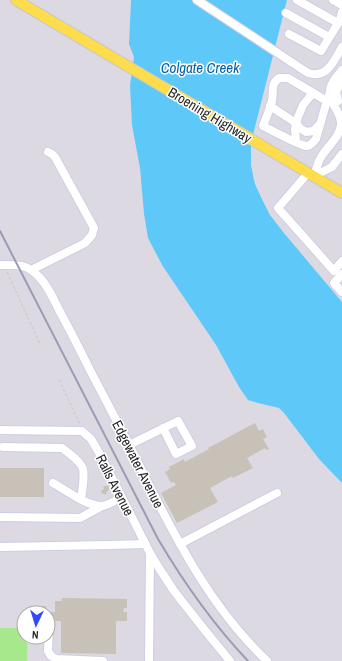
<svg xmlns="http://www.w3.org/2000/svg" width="342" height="661" font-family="'Archivo Narrow',sans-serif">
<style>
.industrial{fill:#dcd9e3}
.green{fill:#a8e88d}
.water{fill:#5ec8f9}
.building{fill:#c7c1b7}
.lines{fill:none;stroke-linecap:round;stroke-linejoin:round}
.minor-casing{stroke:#cccfe3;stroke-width:10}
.major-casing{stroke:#c7c7c7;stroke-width:12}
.path{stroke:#c7c7c7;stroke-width:1;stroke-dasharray:3 2;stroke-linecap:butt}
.minor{stroke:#fff;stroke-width:8}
.major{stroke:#fddd4b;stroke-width:10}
.rail{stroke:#9a9cb4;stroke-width:2}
.labels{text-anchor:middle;stroke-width:3;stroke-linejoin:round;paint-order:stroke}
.street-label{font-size:14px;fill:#272727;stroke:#fff}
.water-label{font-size:15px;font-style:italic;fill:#0162a2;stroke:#fff}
</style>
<rect width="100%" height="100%" fill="#ece4d7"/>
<g class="industrial">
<polygon points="0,0 131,0 129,44 134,57 130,85 140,168 144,214 148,238 162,265 216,345 239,387 269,405 279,408 284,413 319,459 342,483 342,661 27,661 27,637 48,637 48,613 24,613 24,628 0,628"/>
<polygon points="287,0 342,0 342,302 284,233 270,215 255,184 251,165 251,147 254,131"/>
</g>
<polygon class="green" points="0,628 24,628 24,637 27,637 27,661 0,661"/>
<polygon class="water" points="131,0 287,0 254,131 251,147 251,165 255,184 262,199 270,215 284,233 342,302 342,483 319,459 284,413 279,408 258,403 248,400 239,387 216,345 162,265 148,238 144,214 140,168 132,125 130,85 134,57 129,44"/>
<g class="building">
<polygon points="255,423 259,431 263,429 267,437 263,439 269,449 266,450 265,448 247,458 253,468 233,478 232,476 210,488 218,502 177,523 161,493 176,485 174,482 171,483 165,472 170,469 169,467 184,459 185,462 209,449 208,448"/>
<rect x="0" y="468" width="44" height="29"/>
<polygon points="107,485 110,489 106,492 107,493 105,495 104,493 102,494 101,491 104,489 103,487"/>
<polygon points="62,598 127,599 127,608 124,608 123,612 127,612 127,621 116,621 116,654 61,653 61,621 50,621 50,612 55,612 55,601 62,601"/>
<rect x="35" y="606" width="11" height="7"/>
</g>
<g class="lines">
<g class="minor-casing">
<g id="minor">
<path d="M 197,0 L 308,73 C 327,79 334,61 342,47"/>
<polyline points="297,0 338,23"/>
<polyline points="333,0 342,5"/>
<polyline points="286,13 329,37"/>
<polyline points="289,34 321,51 340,20 342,12"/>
<path d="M 327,101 L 288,78 L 279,78 C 270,85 274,91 272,101 C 270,109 266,118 263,126 C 271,130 298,145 306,146 C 311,146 313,142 316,139 L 326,104 L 330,92"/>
<polyline points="338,101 336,92 342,80"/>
<polyline points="270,106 296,123 300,128 306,132 313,131 319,125"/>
<polyline points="296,142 295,128 298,117 303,105 313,93"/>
<polyline points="308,173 278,208 334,271 342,261"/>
<path d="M 314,176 C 316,171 317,164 320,159 C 326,147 339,139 341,125 C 341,119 340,117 337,111 C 332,103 327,91 333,82 C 335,78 339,74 342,70"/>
<polyline points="314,176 332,167 342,154"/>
<path d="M 0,265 C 18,265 27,263 41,279 C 49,288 54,300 59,310 C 70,330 80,350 90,370 C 108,405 127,439 144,475 C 177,541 212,609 267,661"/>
<polyline points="31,270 85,243 92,235 94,228 55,157 52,154 48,152"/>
<polyline points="342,274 334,283 342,292"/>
<polyline points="0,430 82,431 91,439 102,458 150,553 159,568 174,591 203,628 230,661"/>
<polyline points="129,445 178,421 192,446 176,454 163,428"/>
<path d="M 3,447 L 62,448 C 69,453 81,462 83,469 C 85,478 82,490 81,499"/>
<path d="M 53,483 C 67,491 85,505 101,506 C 108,506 115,501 121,497"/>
<polyline points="0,517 80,518 102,506"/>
<polyline points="180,544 277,493"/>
<polyline points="0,547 109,545 145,544"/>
<polyline points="49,626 48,651 51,656 56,659 103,661"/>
<polyline points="149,661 150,554"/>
</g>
</g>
<g class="major-casing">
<polyline id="major" points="16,0 342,193"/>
</g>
<g class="path">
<polyline points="7,272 40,344"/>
<polyline points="59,380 80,424"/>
</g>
<use href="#minor" class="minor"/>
<use href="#major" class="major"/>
<path class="rail" d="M 0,231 L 158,539 C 184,583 213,624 248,661"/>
</g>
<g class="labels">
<g class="street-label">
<text transform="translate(210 115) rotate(31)" y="5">Broening Highway</text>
<text transform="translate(138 464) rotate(63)" y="5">Edgewater Avenue</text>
<text transform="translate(115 485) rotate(63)" y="5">Ralls Avenue</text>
</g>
<g class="water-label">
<text x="200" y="73">Colgate Creek</text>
</g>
</g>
<g transform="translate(36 625) rotate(184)"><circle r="19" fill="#ffffff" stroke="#a9a9a9"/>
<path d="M0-3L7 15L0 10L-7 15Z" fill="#314cff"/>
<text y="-6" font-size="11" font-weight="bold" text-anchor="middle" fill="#272727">N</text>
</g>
</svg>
